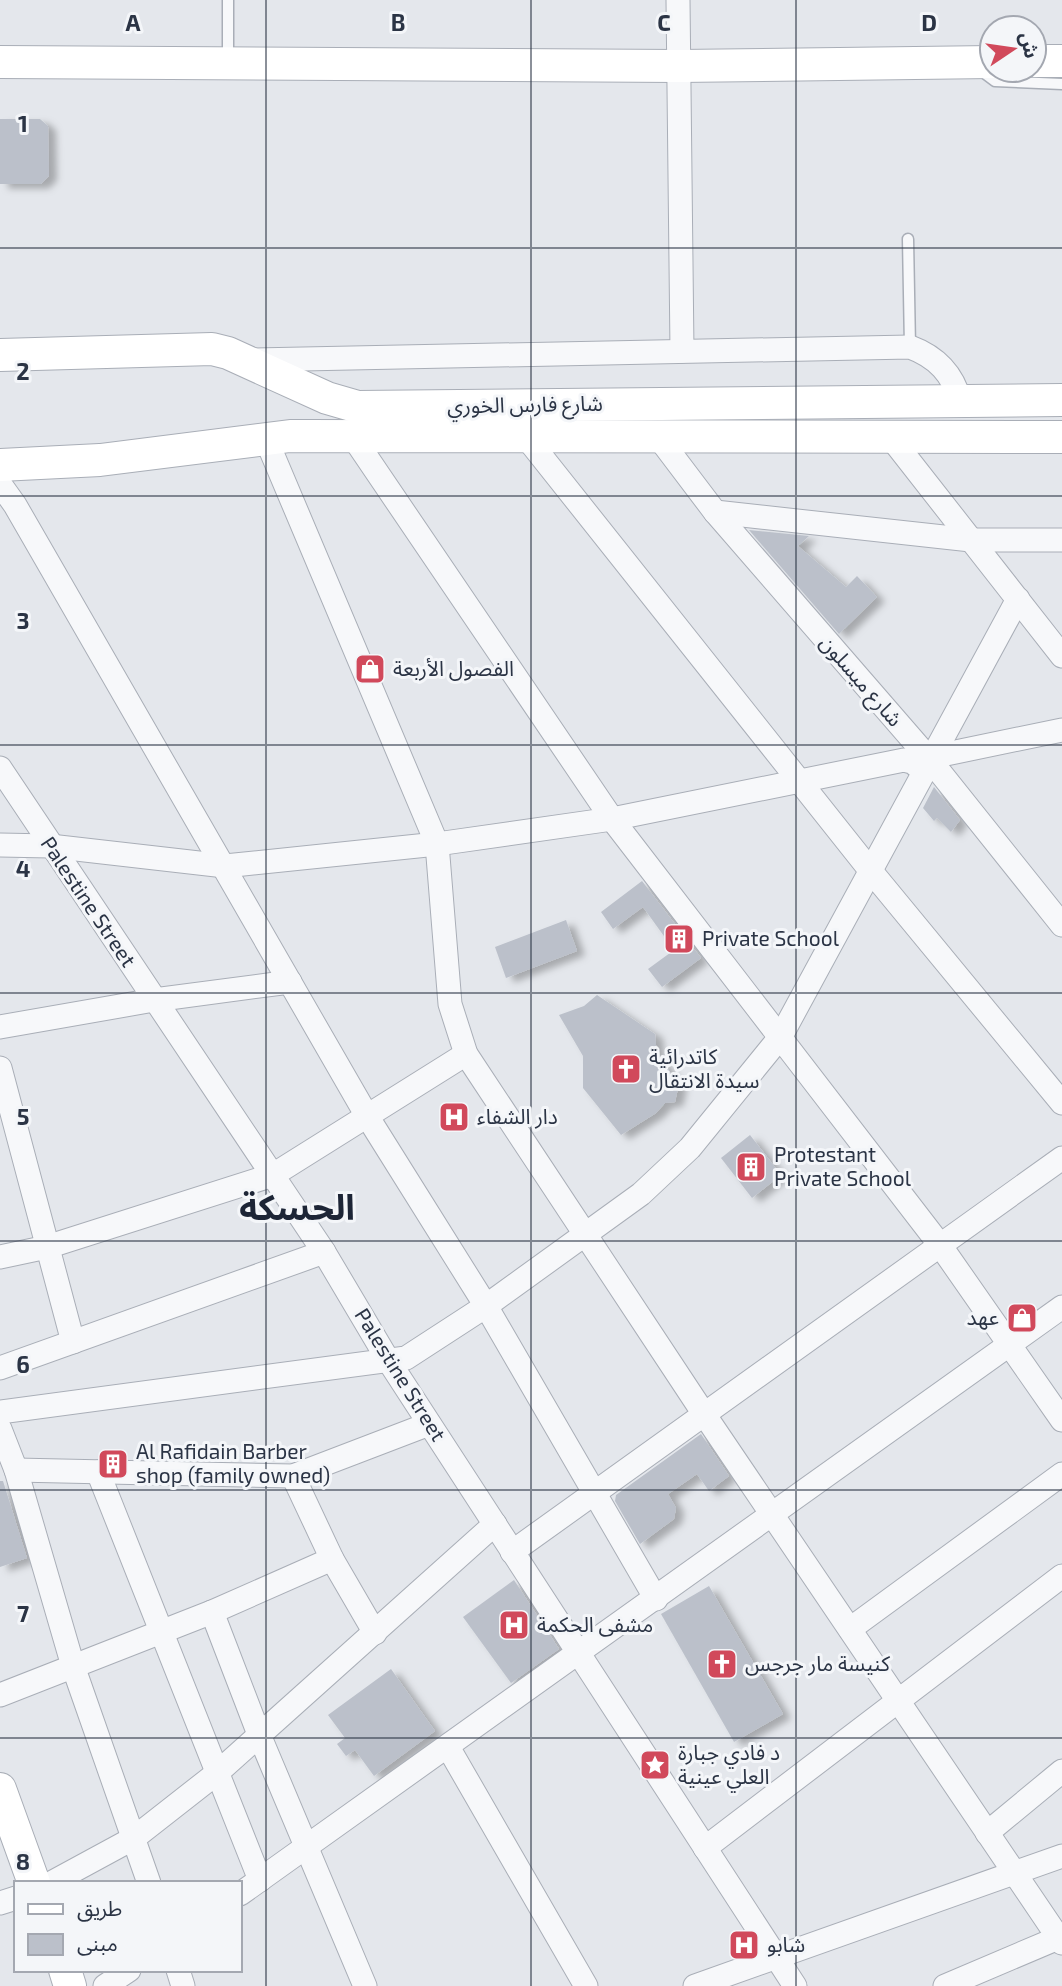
<svg xmlns="http://www.w3.org/2000/svg" width="1062" height="1986" font-family="'Exo 2','Noto Sans Arabic',sans-serif">
<style>
.building{fill:#bbc0ca;filter:url(#shadow)}
.lines{fill:none;stroke-linecap:round;stroke-linejoin:round}
.lane-casing{stroke:#a9aeb7;stroke-width:13}
.street-casing{stroke:#a9aeb7;stroke-width:25}
.secondary-casing{stroke:#a9aeb7;stroke-width:34}
.lane{stroke:#f7f8fa;stroke-width:10}
.street{stroke:#f7f8fa;stroke-width:23}
.secondary{stroke:#fff;stroke-width:32}
.grid{fill:none;stroke:#2b3445;stroke-width:2;stroke-opacity:0.55}
.labels{text-anchor:middle;stroke-width:6;stroke-linejoin:round;paint-order:stroke}
.street-label{font-size:21px;fill:#2b3445;stroke:#f4f6f9}
.poi-label{font-size:21px;fill:#2b3445;stroke:#f4f6f9;text-anchor:start}
.town-label{font-size:35px;font-weight:bold;fill:#1d2536;stroke:#f4f6f9}
.grid-label{font-size:23px;text-anchor:middle;font-weight:bold;fill:#2b3445;stroke:#f4f6f9;stroke-width:6;stroke-linejoin:round;paint-order:stroke}
</style>
<defs>
<filter id="shadow"><feDropShadow dx="8" dy="4.5" stdDeviation="3.5" flood-color="#0004"/></filter>
</defs>
<rect width="100%" height="100%" fill="#e4e7ec"/>
<g class="building">
<polygon points="0,119 40,119 48,126 49,176 41,184 0,184"/>
<polygon points="749,530 809,536 798,546 846,587 857,576 877,597 839,634"/>
<polygon points="934,787 960,820 951,832 937,818 934,821 923,808"/>
<polygon points="642,881 701,958 662,987 648,969 674,950 643,907 613,929 601,912"/>
<polygon points="566,920 577,951 506,978 495,947"/>
<polygon points="597,995 655,1034 657,1055 679,1084 675,1102 665,1103 656,1113 621,1135 583,1088 583,1056 559,1015 584,1006"/>
<polygon points="750,1135 781,1175 752,1198 721,1158"/>
<polygon points="701,1434 729,1476 709,1491 697,1474 668,1494 676,1508 674,1519 640,1544 615,1501 616,1495"/>
<polygon points="0,1481 3,1481 27,1558 0,1567"/>
<polygon points="514,1580 559,1649 511,1683 463,1617"/>
<polygon points="709,1586 783,1714 734,1742 661,1614"/>
<polygon points="391,1669 435,1731 374,1776 355,1750 346,1756 337,1744 345,1738 328,1715"/>
</g>
<g class="lines">
<g class="lane-casing">
<g id="lane">
<polyline points="228,0 228,60"/>
<polyline points="979,69 995,81 1062,84"/>
<polyline points="908,239 910,347"/>
</g>
</g>
<g class="street-casing">
<g id="street">
<polyline points="678,0 682,351"/>
<path d="M 249,360 L 910,347 C 937,357 953,374 960,401"/>
<polyline points="353,437 612,819 940,1245 1062,1420"/>
<polyline points="526,437 870,870 1062,1103"/>
<polyline points="659,438 715,512 931,761 1062,925"/>
<polyline points="266,439 437,844 450,1004 466,1054 704,1414 1062,1943"/>
<polyline points="892,439 1062,656"/>
<polyline points="0,484 15,505 367,1116 486,1306 656,1599"/>
<polyline points="715,512 971,540 1062,540"/>
<polyline points="936,751 946,754 1062,730"/>
<polyline points="0,768 324,1252 388,1360 795,1986"/>
<polyline points="0,845 50,846 225,866 437,844 612,819 904,760 912,762 925,772"/>
<polyline points="0,1027 154,1000 290,982"/>
<polyline points="0,1068 73,1342"/>
<polyline points="0,1257 47,1247 273,1175 466,1054"/>
<polyline points="0,1368 324,1252"/>
<polyline points="0,1412 406,1358 486,1306 641,1194 690,1148 781,1036 1018,599"/>
<polyline points="0,1429 16,1470 73,1666 149,1883"/>
<polyline points="16,1470 293,1476 429,1424"/>
<polyline points="98,1472 260,1880"/>
<polyline points="293,1476 332,1559 375,1633"/>
<polyline points="512,1552 1062,1158"/>
<polyline points="212,1612 260,1737 365,1986"/>
<polyline points="850,1629 1062,1474"/>
<polyline points="0,1695 212,1612 332,1559"/>
<polyline points="448,1747 586,1986"/>
<polyline points="987,1833 1062,1771"/>
<polyline points="705,1848 1062,1576"/>
<polyline points="51,1883 134,1838 217,1773 495,1524"/>
<polyline points="240,1894 1062,1307"/>
<polyline points="0,1903 16,1898"/>
<polyline points="178,1970 183,1986"/>
<polyline points="105,1986 129,1970"/>
<polyline points="695,1986 1062,1856"/>
<polyline points="945,1986 1058,1938"/>
</g>
</g>
<g class="secondary-casing">
<g id="secondary">
<polyline points="1034,61 1062,61"/>
<polyline points="0,62 679,66 992,62"/>
<polyline points="0,355 212,349 228,353 327,398 358,407 1062,400"/>
<polyline points="0,465 100,460 290,436 1062,437"/>
<polyline points="0,1789 34,1883"/>
<polyline points="65,1970 70,1986"/>
</g>
</g>
<use href="#lane" class="lane"/>
<use href="#street" class="street"/>
<use href="#secondary" class="secondary"/>
</g>
<path class="grid" d="M 266,0 L 266,1986M 531,0 L 531,1986M 796,0 L 796,1986M 0,248 L 1062,248M 0,496 L 1062,496M 0,745 L 1062,745M 0,993 L 1062,993M 0,1241 L 1062,1241M 0,1490 L 1062,1490M 0,1738 L 1062,1738"/>
<defs>
<g id="shop-square" transform="scale(1.575)"><rect x="-9" y="-9" width="18" height="18" rx="4" fill="#d1495b" stroke="#f4f6f9"/><path d="M-5-2.5h2.3a2.7 3.5 0 0 1 5.4 0H5L5.5 6h-11ZM-1.5-2.5h3a1.5 2.3 0 0 0-3 0Z" fill="#fff"/></g>
<g id="building-square" transform="scale(1.575)"><rect x="-9" y="-9" width="18" height="18" rx="4" fill="#d1495b" stroke="#f4f6f9"/><path d="M-4-6H4V6H1V3H-1V6H-4ZM-2.5-4.3h1.7v1.8h-1.7ZM.8-4.3h1.7v1.8H.8ZM-2.5-1h1.7V.8h-1.7ZM.8-1h1.7V.8H.8Z" fill="#fff"/></g>
<g id="church-square" transform="scale(1.575)"><rect x="-9" y="-9" width="18" height="18" rx="4" fill="#d1495b" stroke="#f4f6f9"/><path d="M-1.2-6h2.4v3.5h3.3v2.4h-3.3V6h-2.4V-.1h-3.3v-2.4h3.3Z" fill="#fff"/></g>
<g id="hospital-square" transform="scale(1.575)"><rect x="-9" y="-9" width="18" height="18" rx="4" fill="#d1495b" stroke="#f4f6f9"/><path d="M-5-5h3v3.5h4V-5h3V5h-3V1.5h-4V5h-3Z" fill="#fff"/></g>
<g id="sight-square" transform="scale(1.575)"><rect x="-9" y="-9" width="18" height="18" rx="4" fill="#d1495b" stroke="#f4f6f9"/><path d="M0-6L1.8-2.2L6-1.7L2.9 1.2L3.7 5.4L0 3.3L-3.7 5.4L-2.9 1.2L-6-1.7L-1.8-2.2Z" fill="#fff"/></g>
</defs>
<g fill-rule="evenodd">
<use href="#shop-square" x="370" y="669"/>
<use href="#building-square" x="679" y="939"/>
<use href="#church-square" x="626" y="1069"/>
<use href="#hospital-square" x="454" y="1117"/>
<use href="#building-square" x="751" y="1167"/>
<use href="#shop-square" x="1022" y="1318"/>
<use href="#building-square" x="113" y="1464"/>
<use href="#hospital-square" x="514" y="1625"/>
<use href="#church-square" x="722" y="1664"/>
<use href="#sight-square" x="655" y="1765"/>
<use href="#hospital-square" x="744" y="1945"/>
</g>
<g class="labels">
<g class="street-label">
<text transform="translate(525 405) rotate(-1)" y="7">شارع فارس الخوري</text>
<text transform="translate(861 681) rotate(49)" y="7">شارع ميسلون</text>
<text transform="translate(88 902) rotate(56)" y="7">Palestine Street</text>
<text transform="translate(400 1375) rotate(58)" y="7">Palestine Street</text>
</g>
<g class="poi-label">
<text x="393" y="676">الفصول الأربعة</text>
<text x="702" y="946">Private School</text>
<text x="649" y="1064">كاتدرائية<tspan x="649" dy="24">سيدة الانتقال</tspan></text>
<text x="477" y="1124">دار الشفاء</text>
<text x="774" y="1162">Protestant<tspan x="774" dy="24">Private School</tspan></text>
<text x="999" y="1325" text-anchor="end">عهد</text>
<text x="136" y="1459">Al Rafidain Barber<tspan x="136" dy="24">shop (family owned)</tspan></text>
<text x="537" y="1632">مشفى الحكمة</text>
<text x="745" y="1671">كنيسة مار جرجس</text>
<text x="678" y="1760">د فادي جبارة<tspan x="678" dy="24">العلي عينية</tspan></text>
<text x="767" y="1952">شابو</text>
</g>
<g class="town-label">
<text x="297" y="1220">الحسكة</text>
</g>
</g>
<g class="grid-label">
<text x="133" y="31">A</text>
<text x="398" y="31">B</text>
<text x="664" y="31">C</text>
<text x="929" y="31">D</text>
<text x="23" y="132">1</text>
<text x="23" y="380">2</text>
<text x="23" y="629">3</text>
<text x="23" y="877">4</text>
<text x="23" y="1125">5</text>
<text x="23" y="1373">6</text>
<text x="23" y="1622">7</text>
<text x="23" y="1870">8</text>
</g>
<rect x="14" y="1881" width="228" height="91" fill="#f4f6f9" stroke="#a4a8b1" stroke-width="2"/>
<rect x="28" y="1904" width="35" height="10" fill="#ffffff" stroke="#a4a8b1" stroke-width="2"/>
<text x="77" y="1916" font-size="21" fill="#2b3445">طريق</text>
<rect x="28" y="1934" width="35" height="21" fill="#bbc0ca" stroke="#a4a8b1" stroke-width="2"/>
<text x="77" y="1951" font-size="21" fill="#2b3445">مبنى</text>
<g transform="translate(1013 49) rotate(77)"><circle r="33" fill="#f4f6f9" stroke="#a4a8b1" stroke-width="2"/>
<path d="M0-5L12 26L0 18L-12 26Z" fill="#d1495b"/>
<text y="-10" font-size="19" font-weight="bold" text-anchor="middle" fill="#2b3445">ش</text>
</g>
</svg>
